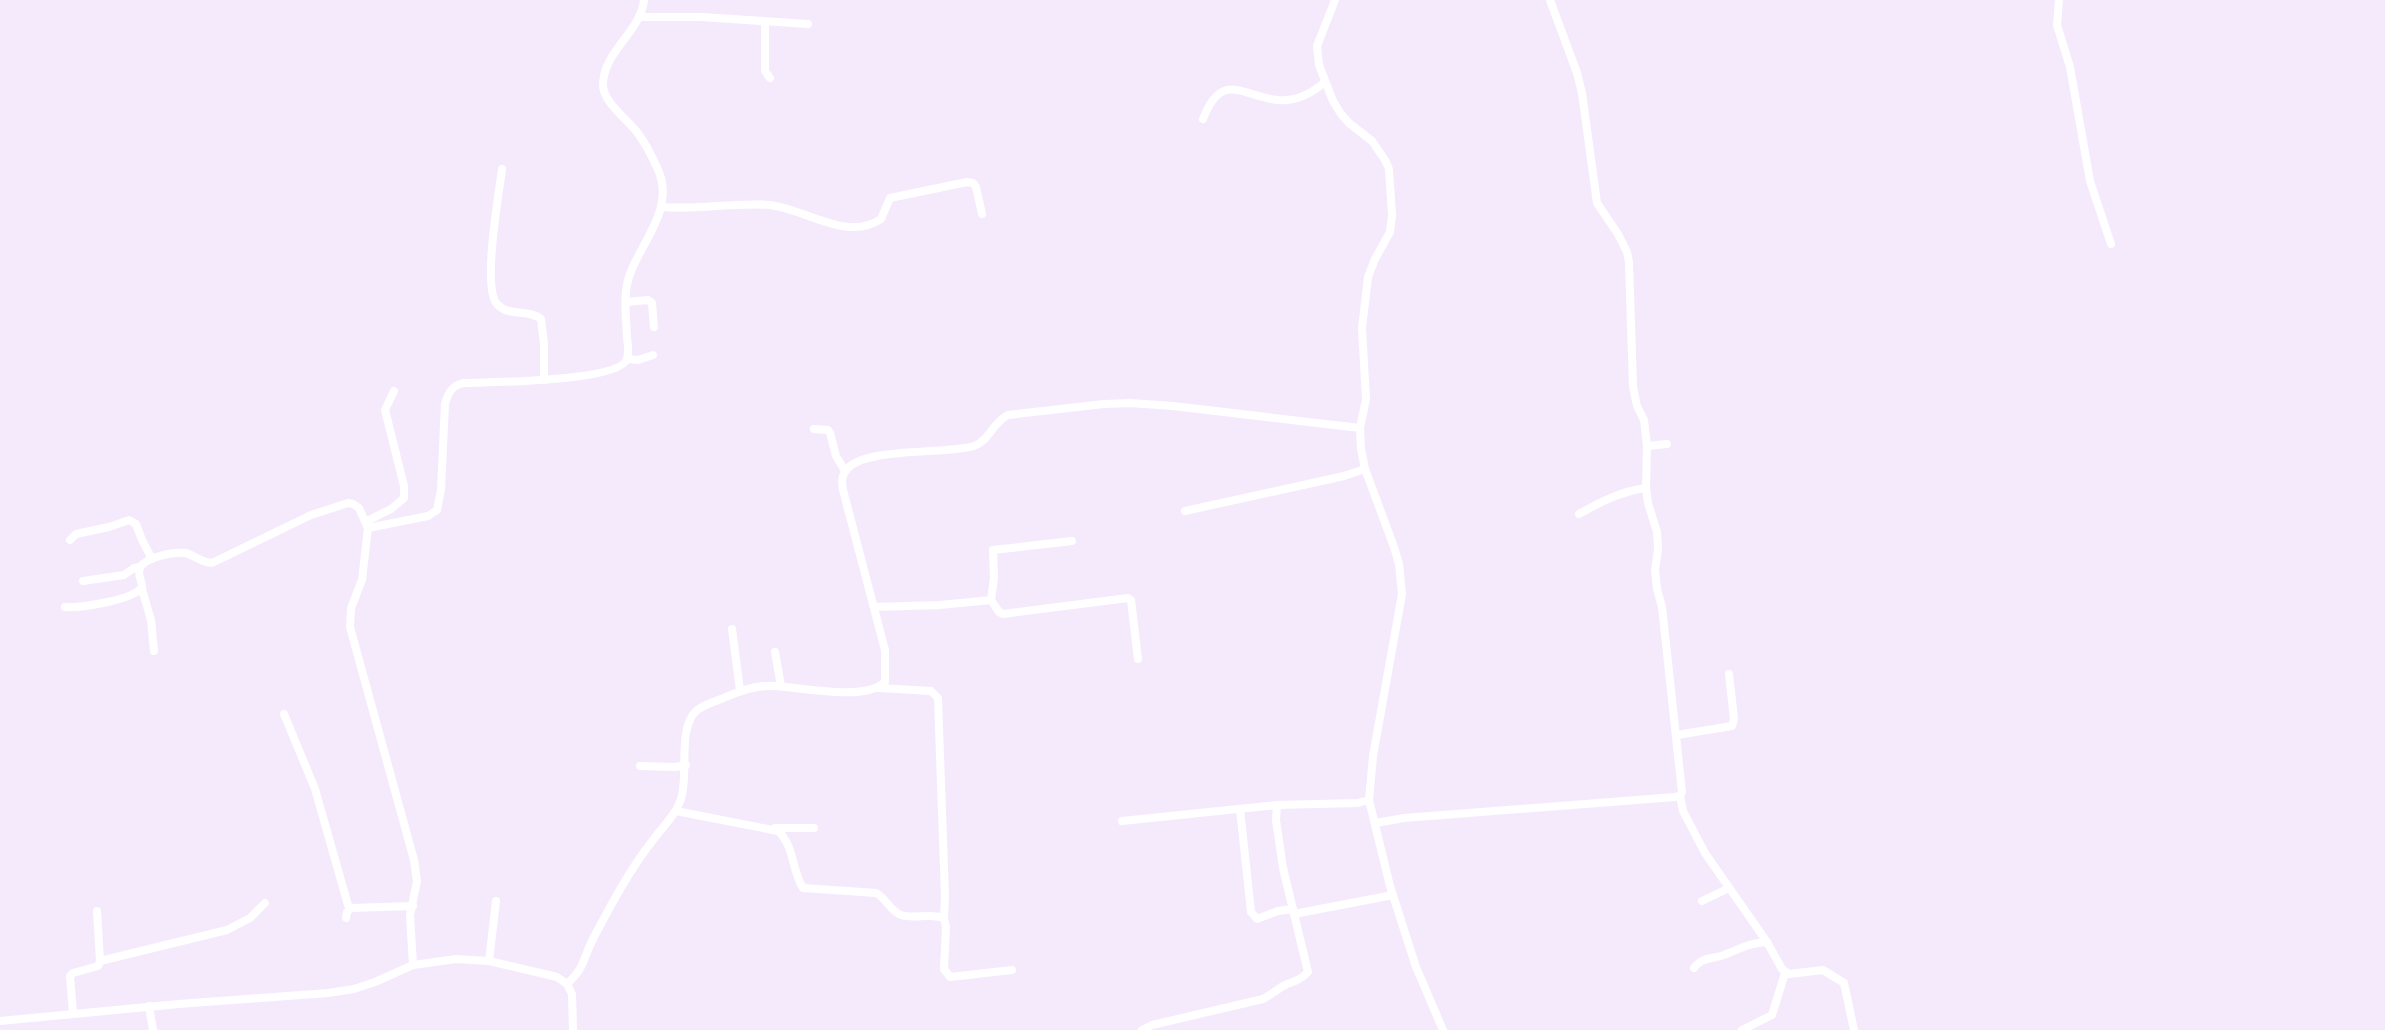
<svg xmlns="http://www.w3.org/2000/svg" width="2385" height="1030" font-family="'DejaVu Sans',sans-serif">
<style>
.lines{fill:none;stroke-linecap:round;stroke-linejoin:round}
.street{stroke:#fff;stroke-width:8}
</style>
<rect width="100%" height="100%" fill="#f5eafc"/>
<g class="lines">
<g class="street">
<polyline points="1335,0 1317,46 1319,65 1333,101 1341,114 1349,123 1372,141 1385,160 1389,169 1392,215 1390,232 1375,259 1368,277 1362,328 1366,399 1360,428 1361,449 1365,469 1394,547 1399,564 1402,594 1373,756 1369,800 1390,886 1416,967 1443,1030"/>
<polyline points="2059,0 2057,25 2070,67 2090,181 2111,244"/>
<polyline points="639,17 701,17 808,24"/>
<polyline points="765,22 765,71 770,78"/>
<path d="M 1203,119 C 1222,70 1242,96 1277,100 C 1295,102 1312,93 1325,82"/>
<path d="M 502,169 C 499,194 482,287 497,304 C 508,317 529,309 541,319 L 544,344 L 544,380"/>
<path d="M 662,207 C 698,210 735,202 770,205 C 806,209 847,242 881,219 L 890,198 L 967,182 L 973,183 L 976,187 L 982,214"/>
<polyline points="626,302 648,300 652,303 654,327"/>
<polyline points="627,359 638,360 653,355"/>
<polyline points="814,429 828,430 830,433 836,456 845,471"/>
<polyline points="1647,446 1667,444"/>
<polyline points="1185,511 1344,476 1365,469"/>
<path d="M 1579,514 C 1600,502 1622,491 1646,488"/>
<polyline points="367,521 391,509 404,498 404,486 385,410 394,391"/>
<path d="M 368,528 L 428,516 L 437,510 L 441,490 L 445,404 C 448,393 452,385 464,383 C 489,382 619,382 627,359 C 629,352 628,344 627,337 C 626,314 622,290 632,269 C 645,238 673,208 659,172 C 653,158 646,144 637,132 C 627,119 603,102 603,85 C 603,51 641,32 644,0"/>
<polyline points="70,540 76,534 109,527 129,520 136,524 142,540 152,559"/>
<polyline points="83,581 124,575 134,568 140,567"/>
<polyline points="142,589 151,620 154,651"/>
<polyline points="991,600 999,612 1003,614 1128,598 1131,600 1138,659"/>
<path d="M 65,607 C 81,608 134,600 142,587 C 142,581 137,574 140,568 C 145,557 173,552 185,553 C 195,555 201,563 212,563 L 311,515 L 348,503 L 353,504 L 359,508 L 368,528 L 362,580 L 351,608 L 350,627 L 414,860 L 417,881 L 410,915 L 413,965"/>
<polyline points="874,607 940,605 991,600 994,578 993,550 1072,541"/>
<polyline points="732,629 740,690"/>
<polyline points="775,652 781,686"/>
<polyline points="879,688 931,691 938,698 945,896 944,918"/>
<polyline points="284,714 315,789 348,905 351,908 413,906"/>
<polyline points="1677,735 1732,726 1734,719 1729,674"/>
<polyline points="640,766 676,767 686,765"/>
<polyline points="1680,796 1683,811 1705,853 1767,942 1782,969 1789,974 1823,970 1844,983 1854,1030"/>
<polyline points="1240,809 1251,912 1257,919 1278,911 1293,909"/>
<path d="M 676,811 L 778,831 C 795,847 791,869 803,888 L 876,893 C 886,898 890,911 901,915 C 914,919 930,913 944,918 L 946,927 L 944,969 L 950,977 L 1012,970"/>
<polyline points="1122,821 1277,805 1358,803 1369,800"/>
<polyline points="1376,823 1404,818 1675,797 1680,796 1682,792 1662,607 1657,589 1655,570 1658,549 1657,532 1648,503 1646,488 1647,446 1644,420 1637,406 1633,387 1629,262 1627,252 1618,234 1597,203 1582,93 1577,73 1550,0"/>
<polyline points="775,828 814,828"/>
<polyline points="1702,901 1729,888"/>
<polyline points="1294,914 1393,895"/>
<polyline points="346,918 347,912 351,908"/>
<polyline points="100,961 227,930 250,918 265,903"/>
<polyline points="489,961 496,901"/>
<path d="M 1694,968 C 1702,957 1712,959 1724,955 C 1740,949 1748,943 1767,942"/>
<path d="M 567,984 C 587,965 582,959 594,937 C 611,905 630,869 653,840 C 664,825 678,813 682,795 C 688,770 678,729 696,711 C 703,705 713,702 721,699 C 738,692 754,685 773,686 C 801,687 864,702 885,682 L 885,650 L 843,490 C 842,484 841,478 845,472 C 859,446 946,455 974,446 C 989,441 992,423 1008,415 L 1104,404 L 1130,403 L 1173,406 L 1360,428"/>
<polyline points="149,1006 153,1030"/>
<polyline points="73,1013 70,976 73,973 98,966 100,961 97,911"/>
<polyline points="0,1021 179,1004 328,993 354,989 375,982 413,965 456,959 489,961 557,977 567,984 572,994 573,1030"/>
<path d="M 1142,1030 L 1152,1025 L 1263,999 C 1271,995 1280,987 1287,984 C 1296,981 1301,979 1308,972 L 1283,868 L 1276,820 L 1277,805"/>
<polyline points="1742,1030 1772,1015 1785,973"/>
</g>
</g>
</svg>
